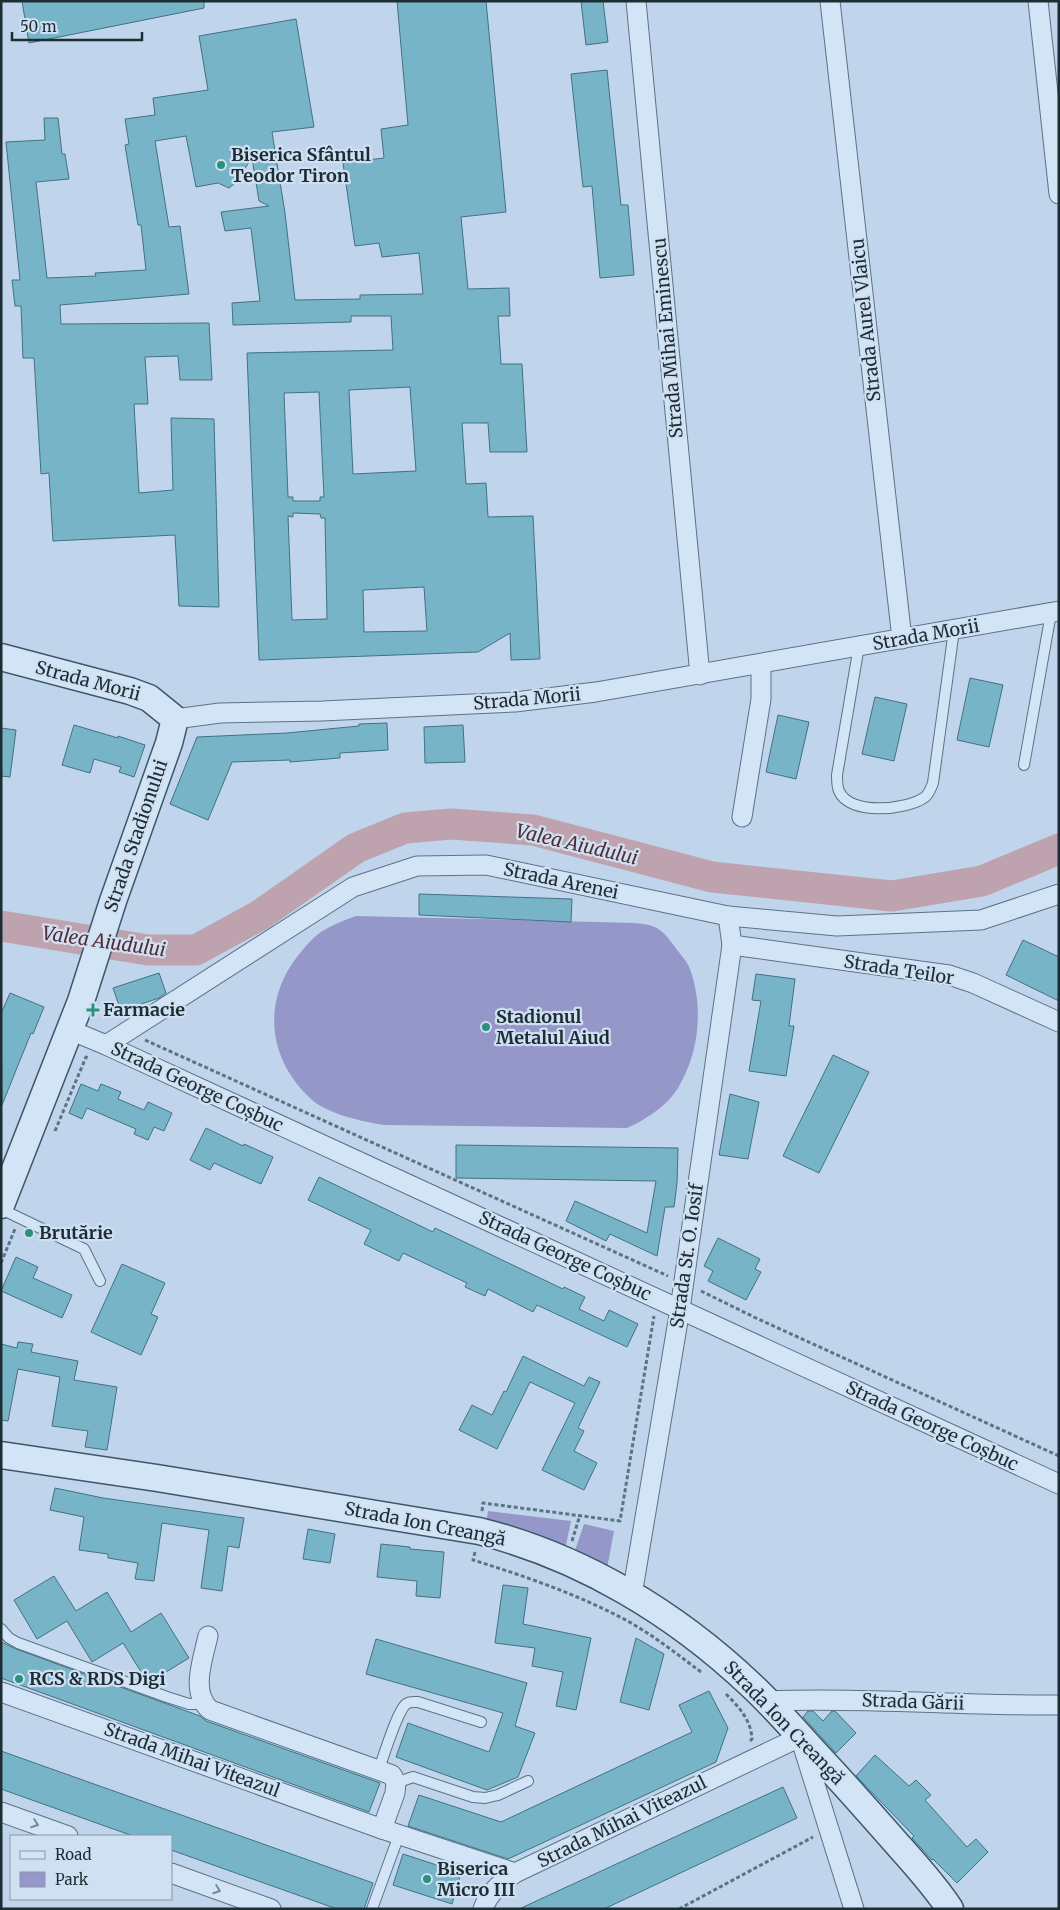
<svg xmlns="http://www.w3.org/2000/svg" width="1060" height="1910" font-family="Merriweather,serif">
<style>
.green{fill:#9597c9}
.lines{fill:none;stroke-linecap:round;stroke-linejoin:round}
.river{stroke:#bea3af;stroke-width:31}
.building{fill:#78b4c8;stroke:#407282;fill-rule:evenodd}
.lane-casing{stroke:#597484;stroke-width:12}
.street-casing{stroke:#597484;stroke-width:21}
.secondary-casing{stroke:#3c5866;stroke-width:29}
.path{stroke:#597484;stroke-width:3;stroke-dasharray:4 2.5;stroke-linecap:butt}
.lane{stroke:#d3e4f7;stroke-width:10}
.street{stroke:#d3e4f7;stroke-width:19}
.secondary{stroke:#d3e4f7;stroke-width:26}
.oneway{stroke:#788896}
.poi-dot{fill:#2c907f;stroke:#d0e0f3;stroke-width:2}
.labels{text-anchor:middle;stroke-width:4.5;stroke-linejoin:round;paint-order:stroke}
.poi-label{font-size:18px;font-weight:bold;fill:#1d2d34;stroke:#d0e0f3;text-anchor:start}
.street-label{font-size:18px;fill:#1d2d34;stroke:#d0e0f3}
.water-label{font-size:19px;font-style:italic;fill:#532d35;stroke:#d0e0f3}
</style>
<rect width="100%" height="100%" fill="#c0d4ec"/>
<g class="green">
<path d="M 356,916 L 635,923 C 657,925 662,929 675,947 C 680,954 687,961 690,969 C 704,1008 699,1053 678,1088 C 667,1106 645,1120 627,1128 L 385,1125 C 364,1122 326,1114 310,1098 C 268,1059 262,1002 297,957 C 304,948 312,938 321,932 C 332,925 344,920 356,916 Z"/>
<polygon points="488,1511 571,1521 564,1555 486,1525"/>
<polygon points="584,1524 614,1531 606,1574 572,1559"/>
</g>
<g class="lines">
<polyline class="river" points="1,926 148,950 196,950 260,915 356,848 405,828 451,824 533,830 712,877 892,896 982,881 1059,849"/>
</g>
<g class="building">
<polygon points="22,1 204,1 204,8 29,43"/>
<path d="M 397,1 L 486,1 L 506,212 L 461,217 L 468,289 L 509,288 L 510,316 L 498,316 L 501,364 L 522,364 L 527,452 L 490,452 L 488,423 L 462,423 L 466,484 L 486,483 L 488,517 L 533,516 L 540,659 L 511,660 L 510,633 L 478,652 L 259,660 L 247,353 L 393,350 L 391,316 L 351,316 L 351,322 L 233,325 L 232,303 L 260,301 L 251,228 L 225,231 L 221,212 L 269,206 L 259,201 L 252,158 L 234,184 L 229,188 L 218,183 L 196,187 L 186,136 L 155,141 L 169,227 L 180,226 L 189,294 L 60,305 L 61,324 L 209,323 L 212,380 L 180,380 L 178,356 L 145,357 L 148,404 L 134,404 L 139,493 L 173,490 L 171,418 L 214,419 L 219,607 L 179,606 L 175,535 L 53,541 L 49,473 L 41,474 L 34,358 L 23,358 L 21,306 L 15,306 L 12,280 L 20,280 L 6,142 L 45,140 L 44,118 L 58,118 L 62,154 L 65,154 L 69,179 L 36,182 L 47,278 L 96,276 L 95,273 L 146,270 L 141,225 L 138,225 L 125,145 L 129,144 L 125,119 L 155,115 L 153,98 L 208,90 L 199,36 L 296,19 L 314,127 L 272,132 L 285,213 L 295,300 L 360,299 L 360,295 L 423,294 L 419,253 L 382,257 L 379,243 L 355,246 L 343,163 L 384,158 L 381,129 L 408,125 ZM 410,387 L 416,471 L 353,474 L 349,390 ZM 319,392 L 324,497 L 320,497 L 320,501 L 293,501 L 293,497 L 288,497 L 284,393 ZM 293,513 L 320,514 L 321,518 L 325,518 L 327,619 L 292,620 L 288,516 L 293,517 ZM 424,587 L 427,631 L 364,632 L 363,590 Z"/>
<polygon points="581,1 603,1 608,42 586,45"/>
<polygon points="607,70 621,205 628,205 634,275 600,278 592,186 583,187 571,74"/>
<polygon points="970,678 1003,685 989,747 957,740"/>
<polygon points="875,697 907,704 894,761 862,754"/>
<polygon points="778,715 809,722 796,779 766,772"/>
<polygon points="387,723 388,750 340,753 340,758 290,762 290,760 232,762 208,820 170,804 197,737 287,733 359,726 359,724"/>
<polygon points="74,725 118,738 118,736 145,745 134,777 119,772 121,767 94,759 90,773 62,765"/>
<polygon points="463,725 465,762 425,763 424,727"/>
<polygon points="1,728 16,730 10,777 1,776"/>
<polygon points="419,894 572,899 571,922 419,915"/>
<polygon points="1023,940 1059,957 1059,1001 1006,975"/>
<polygon points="159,973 166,993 159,998 121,1011 113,988"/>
<polygon points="756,974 795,979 789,1026 794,1026 786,1076 749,1071 761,1001 752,1000"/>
<polygon points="10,993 44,1007 33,1034 31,1033 2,1105 1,1014"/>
<polygon points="833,1055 869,1072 819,1173 783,1156"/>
<polygon points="81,1084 98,1091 101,1084 121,1092 118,1099 144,1110 148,1102 172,1113 164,1131 154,1127 148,1140 134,1134 136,1129 87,1108 82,1119 69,1113"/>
<polygon points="730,1094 759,1102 748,1159 719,1155"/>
<polygon points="206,1128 243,1146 244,1144 273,1157 261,1184 214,1163 210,1170 190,1160"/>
<polygon points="456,1145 678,1148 677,1183 674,1207 665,1207 657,1256 610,1234 606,1241 566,1221 575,1201 647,1233 656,1181 456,1178"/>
<polygon points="319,1177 433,1232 435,1228 563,1289 564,1287 585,1297 579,1309 604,1321 609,1310 638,1324 627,1347 537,1305 533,1312 488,1289 485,1296 465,1287 467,1283 403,1253 399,1261 364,1244 371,1230 308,1200"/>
<polygon points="718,1238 760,1259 755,1269 761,1272 746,1300 708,1281 713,1271 704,1266"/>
<polygon points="16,1257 38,1267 33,1278 72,1295 62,1318 1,1291"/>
<polygon points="122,1264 165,1283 151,1314 158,1317 141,1355 91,1332"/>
<polygon points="18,1342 33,1344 31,1352 78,1361 74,1380 117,1387 107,1450 85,1447 88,1431 52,1426 60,1377 18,1369 8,1421 1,1420 1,1344 17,1348"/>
<polygon points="523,1356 584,1386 589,1377 600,1382 578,1428 584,1431 574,1451 597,1463 584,1490 542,1470 575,1403 530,1382 497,1449 459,1430 472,1405 492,1415 504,1391 506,1392"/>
<polygon points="55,1488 103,1498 244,1518 239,1548 228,1546 222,1591 201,1588 209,1530 162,1523 154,1581 135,1579 138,1563 108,1558 108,1554 79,1550 84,1517 50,1510"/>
<polygon points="308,1529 335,1534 330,1563 303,1559"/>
<polygon points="381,1544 410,1547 410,1549 444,1552 440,1598 416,1596 417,1581 377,1577"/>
<polygon points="54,1576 76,1611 107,1592 131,1632 161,1613 189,1658 148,1683 123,1643 92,1662 67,1621 37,1639 14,1600"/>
<polygon points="503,1585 528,1588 523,1624 591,1638 576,1710 556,1706 563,1672 532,1666 535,1648 495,1643"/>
<polygon points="636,1638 664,1654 649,1710 620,1702"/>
<polygon points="376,1639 527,1683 515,1726 535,1733 518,1777 487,1790 396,1757 408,1723 489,1752 503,1713 366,1674"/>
<polygon points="1,1642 16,1649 200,1716 206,1721 380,1783 369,1812 1,1678"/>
<polygon points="709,1691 728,1728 716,1762 508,1859 408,1826 419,1795 501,1822 692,1732 679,1705"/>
<polygon points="808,1711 813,1711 823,1721 832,1711 835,1711 856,1733 836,1753 803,1717"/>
<polygon points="1,1751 373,1883 364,1909 337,1909 171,1850 171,1836 133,1836 1,1789"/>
<polygon points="875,1755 909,1786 916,1780 931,1795 925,1800 967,1847 976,1839 988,1852 957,1883 933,1859 932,1860 912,1838 914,1836 856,1776"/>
<polygon points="783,1787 797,1818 604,1909 519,1909"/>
<polygon points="403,1854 461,1873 452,1904 393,1885"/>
</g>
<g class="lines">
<g class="lane-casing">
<g id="lane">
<path d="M 859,646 L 837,775 C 837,780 837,787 839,791 C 849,816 908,810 925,797 C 929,794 931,788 933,783 L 954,630"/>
<polyline points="1024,765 1051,613"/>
<polyline points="1,1209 84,1249 100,1281"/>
<polyline points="1,1629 9,1638 18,1643 167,1697 189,1704 203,1704"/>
<path d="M 379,1769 C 384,1755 397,1712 406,1704 C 410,1701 413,1702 418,1702 L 481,1722"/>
<polyline points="396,1783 413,1777 473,1797 485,1798 498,1795 528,1781"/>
<polyline points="372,1909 399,1835"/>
</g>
</g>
<g class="street-casing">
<g id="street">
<polyline points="636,1 700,675"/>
<polyline points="830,1 902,639"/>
<polyline points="1038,1 1059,194"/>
<polyline points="175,719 220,713 322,711 515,702 596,692 1059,611"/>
<polyline points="742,817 761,699 761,664"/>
<polyline points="732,945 949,975 973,983 1059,1022"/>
<polyline points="70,1030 106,1045 1059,1484"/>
<polyline points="106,1045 353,887 417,866 486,865 728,916 837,926 981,920 1059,894"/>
<polyline points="632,1595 680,1309 732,945 728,916"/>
<path d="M 208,1636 C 203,1659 190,1692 210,1710 L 392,1775 L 396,1783 L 395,1793 L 382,1829"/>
<polyline points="1,1692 382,1829 515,1873 800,1737 854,1909"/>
<path d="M 766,1701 C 864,1697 961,1706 1059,1705"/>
<polyline points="1,1812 68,1836"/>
<polyline points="171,1873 271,1909"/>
<path d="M 483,1909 C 489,1892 501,1883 515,1873"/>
</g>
</g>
<g class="secondary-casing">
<g id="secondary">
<polyline points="1,657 130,691 149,698 175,719 169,743 113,901 81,1001 1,1205"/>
<path d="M 1,1455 L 157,1478 L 479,1531 C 582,1557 675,1613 752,1686 C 780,1712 805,1743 832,1771 C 854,1795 876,1820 898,1845 C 916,1865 935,1886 950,1909"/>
</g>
</g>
<g class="path">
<polyline points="145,1040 668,1276"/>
<polyline points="55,1131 86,1057 88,1058"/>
<polyline points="1,1263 15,1229"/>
<polyline points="701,1291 756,1318 1059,1456"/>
<polyline points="482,1511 483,1503 620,1521 654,1316"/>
<polyline points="572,1541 580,1515"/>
<path d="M 475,1552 L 473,1560 C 521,1575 568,1591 612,1613 C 644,1628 673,1651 701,1672"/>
<path d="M 726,1694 C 739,1707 751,1720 752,1739 L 750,1741"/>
<polyline points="679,1909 813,1837"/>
</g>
<use href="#lane" class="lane"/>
<use href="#street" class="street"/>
<use href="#secondary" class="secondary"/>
</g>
<defs><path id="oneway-chevron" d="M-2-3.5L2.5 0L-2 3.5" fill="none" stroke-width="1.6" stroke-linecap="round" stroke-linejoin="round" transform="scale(1.25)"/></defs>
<g class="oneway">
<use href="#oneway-chevron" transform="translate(35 1824) rotate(20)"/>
<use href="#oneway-chevron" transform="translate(217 1890) rotate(20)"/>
</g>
<g class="poi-dot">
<circle cx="221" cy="165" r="5"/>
<path d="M90.5 1002.5h5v5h5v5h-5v5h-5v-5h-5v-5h5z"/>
<circle cx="486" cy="1027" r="5"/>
<circle cx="29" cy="1233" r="5"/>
<circle cx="19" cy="1679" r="5"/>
<circle cx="427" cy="1879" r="5"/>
</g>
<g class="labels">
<g class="poi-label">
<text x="231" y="161">Biserica Sfântul<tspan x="231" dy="21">Teodor Tiron</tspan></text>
<text x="103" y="1016">Farmacie</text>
<text x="496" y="1023">Stadionul<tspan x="496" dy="21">Metalul Aiud</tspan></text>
<text x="39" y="1239">Brutărie</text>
<text x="29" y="1685">RCS &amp; RDS Digi</text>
<text x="437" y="1875">Biserica<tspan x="437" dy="21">Micro III</tspan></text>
</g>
<g class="street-label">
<text transform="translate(866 320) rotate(-96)" y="6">Strada Aurel Vlaicu</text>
<text transform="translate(668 338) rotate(-95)" y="6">Strada Mihai Eminescu</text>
<text transform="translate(926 635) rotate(-10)" y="6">Strada Morii</text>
<text transform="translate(88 681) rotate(15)" y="6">Strada Morii</text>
<text transform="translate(527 699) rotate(-5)" y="6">Strada Morii</text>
<text transform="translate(136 836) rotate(-71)" y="6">Strada Stadionului</text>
<text transform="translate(561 881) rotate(12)" y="6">Strada Arenei</text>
<text transform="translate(899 970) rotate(9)" y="6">Strada Teilor</text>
<text transform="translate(197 1087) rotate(25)" y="6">Strada George Coșbuc</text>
<text transform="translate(565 1256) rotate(25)" y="6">Strada George Coșbuc</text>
<text transform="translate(687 1256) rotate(-82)" y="6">Strada St. O. Iosif</text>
<text transform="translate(932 1426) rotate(25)" y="6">Strada George Coșbuc</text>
<text transform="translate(425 1524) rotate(11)" y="6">Strada Ion Creangă</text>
<text transform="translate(913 1702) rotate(2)" y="6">Strada Gării</text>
<text transform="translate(784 1723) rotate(46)" y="6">Strada Ion Creangă</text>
<text transform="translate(192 1760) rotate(20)" y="6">Strada Mihai Viteazul</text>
<text transform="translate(622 1822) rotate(-26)" y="6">Strada Mihai Viteazul</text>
</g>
<g class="water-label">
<text transform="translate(577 844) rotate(13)" y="7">Valea Aiudului</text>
<text transform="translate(104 941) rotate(8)" y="7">Valea Aiudului</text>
</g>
</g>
<rect width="1060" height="1910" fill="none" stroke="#1d2d34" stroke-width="5"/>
<rect x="10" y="1835" width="162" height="65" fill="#d0e0f3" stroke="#8898a7"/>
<rect x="20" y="1851" width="25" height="8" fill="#d3e4f7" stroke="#8898a7"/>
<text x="55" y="1860" font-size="15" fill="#1d2d34">Road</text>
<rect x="20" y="1872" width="25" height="15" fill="#9597c9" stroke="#8898a7"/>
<text x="55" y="1885" font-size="15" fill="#1d2d34">Park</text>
<path d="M12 32v8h130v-8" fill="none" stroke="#1d2d34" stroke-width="2.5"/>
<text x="20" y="32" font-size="15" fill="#1d2d34" stroke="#d0e0f3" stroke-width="4" paint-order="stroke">50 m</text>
</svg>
